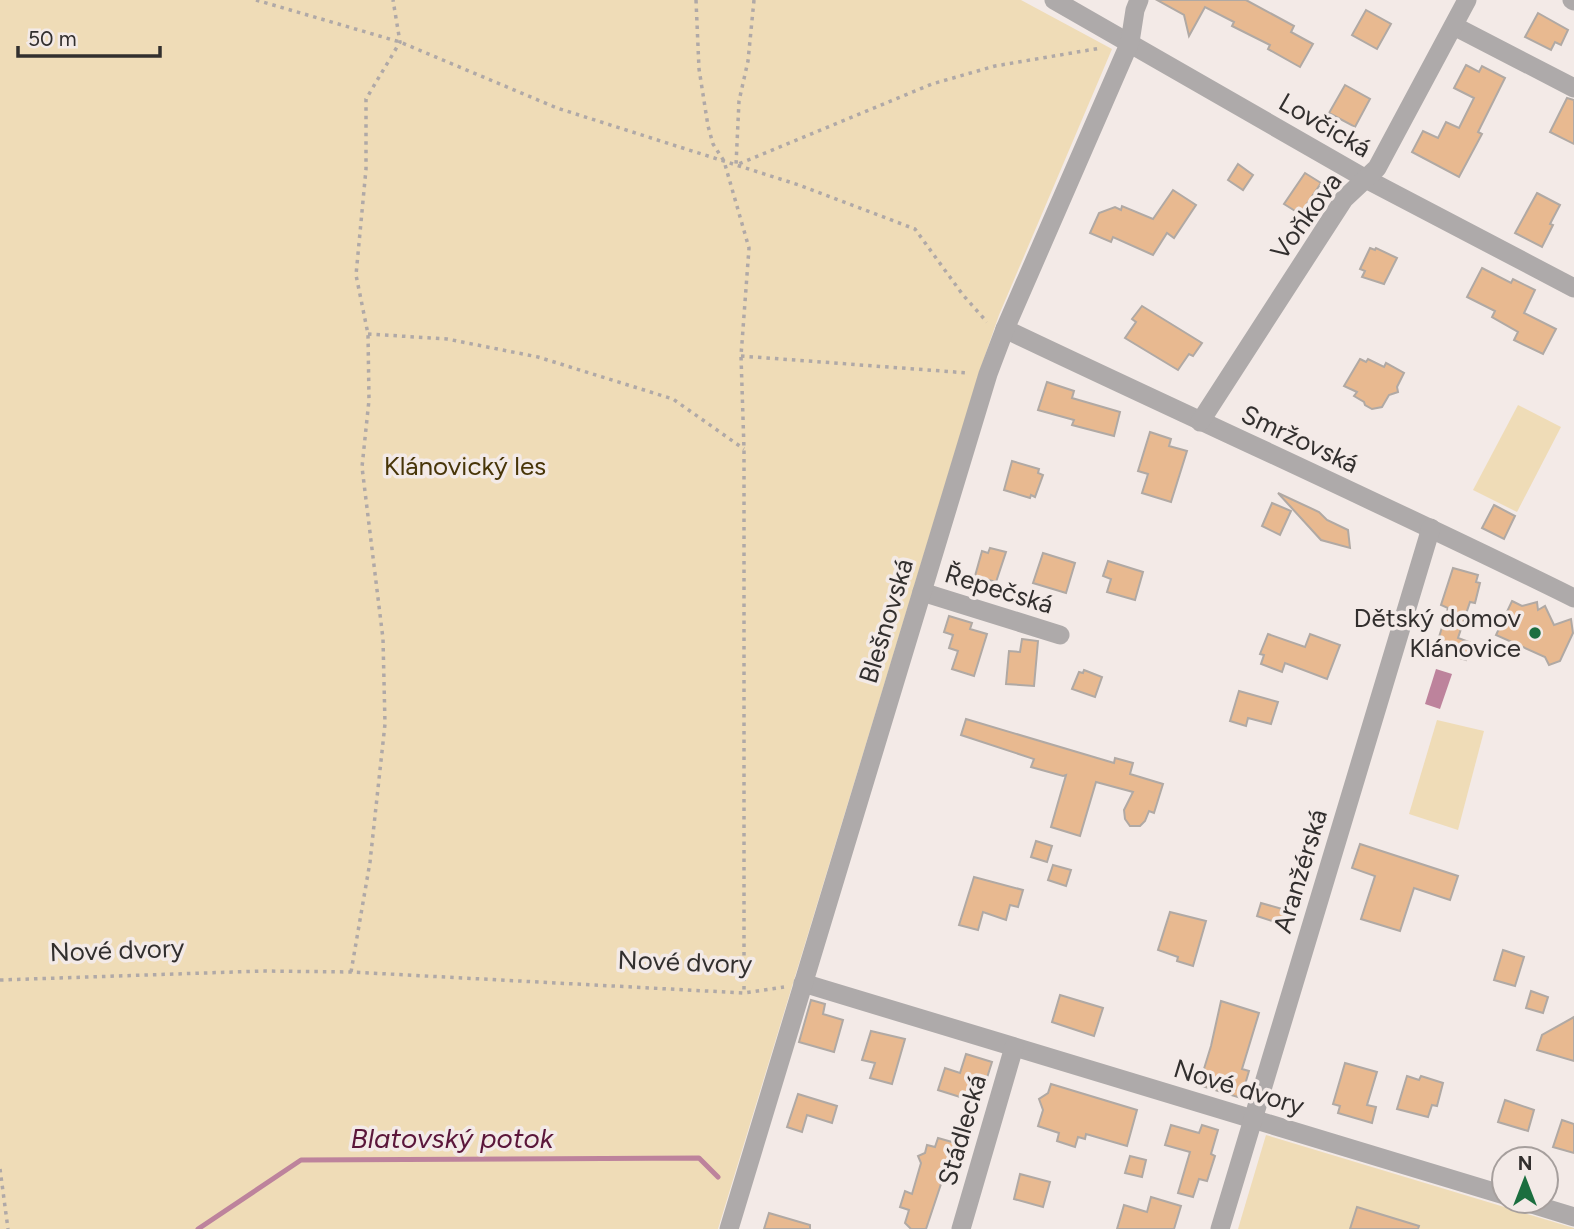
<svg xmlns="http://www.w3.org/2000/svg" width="1574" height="1229" font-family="Figtree,sans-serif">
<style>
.green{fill:#efdcb7}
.water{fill:#bd839c}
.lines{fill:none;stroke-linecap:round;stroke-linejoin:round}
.stream{stroke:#bd839c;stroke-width:5}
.building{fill:#e8b990;stroke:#b0a9a4;stroke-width:2}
.path{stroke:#b0a9a7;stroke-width:3.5;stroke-dasharray:3.5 5;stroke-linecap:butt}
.minor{stroke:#aeaaaa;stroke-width:19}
.poi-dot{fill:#1b6e3f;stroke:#f3eae7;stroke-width:2.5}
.labels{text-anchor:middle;stroke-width:7;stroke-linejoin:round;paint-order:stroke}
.street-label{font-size:26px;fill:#322f2e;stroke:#f3eae7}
.park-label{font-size:26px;fill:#483508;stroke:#f3eae7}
.poi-label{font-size:26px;fill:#322f2e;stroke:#f3eae7;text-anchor:end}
.water-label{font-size:28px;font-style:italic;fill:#5b163a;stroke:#f3eae7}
</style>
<rect width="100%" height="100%" fill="#f3eae7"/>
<g class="green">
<polygon points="0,0 1021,0 1112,49 999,315 981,367 718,1229 0,1229"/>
<polygon points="1518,405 1561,427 1517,512 1473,490"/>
<polygon points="1437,720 1484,731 1458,830 1409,814"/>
<polygon points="1266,1135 1574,1228 1574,1229 1238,1229"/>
</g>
<polygon class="water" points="1436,669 1452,674 1440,709 1425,704"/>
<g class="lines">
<polyline class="stream" points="198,1229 301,1160 699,1158 718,1177"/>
</g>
<g class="building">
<polygon points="1157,0 1246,0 1294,26 1291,32 1313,44 1300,67 1268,49 1270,45 1232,26 1234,22 1205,7 1189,36 1184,15"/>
<polygon points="1366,10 1391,24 1377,49 1352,35"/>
<polygon points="1538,13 1568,30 1561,45 1555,42 1551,50 1525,37"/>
<polygon points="1466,65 1479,72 1482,66 1505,78 1478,132 1482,134 1459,177 1412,152 1423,131 1438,138 1446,122 1459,128 1474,98 1454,88"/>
<polygon points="1345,85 1370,99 1355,127 1329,113"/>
<polygon points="1567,98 1574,100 1574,144 1550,132"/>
<polygon points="1238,164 1253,175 1243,190 1228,180"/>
<polygon points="1305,173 1321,183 1300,214 1284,204"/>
<polygon points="1173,190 1196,205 1174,238 1167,233 1153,255 1113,237 1111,242 1090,233 1099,213 1115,207 1121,210 1122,206 1153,219"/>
<polygon points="1537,193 1560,205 1550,224 1553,225 1542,247 1515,233"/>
<polygon points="1370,248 1375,250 1376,248 1397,258 1384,284 1362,277 1365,271 1360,269"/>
<polygon points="1482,268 1511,283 1513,279 1535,290 1524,313 1556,329 1543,354 1514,340 1518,332 1492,317 1495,311 1467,297"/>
<polygon points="1142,306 1202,343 1193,356 1189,354 1178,370 1125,338 1136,322 1132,319"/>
<polygon points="1360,359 1366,362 1368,359 1384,367 1386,363 1404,373 1397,387 1398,392 1389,395 1382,407 1372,409 1365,405 1364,402 1354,396 1357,392 1344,386"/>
<polygon points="1047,382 1074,391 1072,398 1120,412 1114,436 1072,425 1074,420 1038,410"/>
<polygon points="1150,432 1171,439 1169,446 1187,451 1171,502 1142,493 1148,474 1138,471"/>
<polygon points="1012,461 1039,469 1038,473 1043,475 1035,497 1031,495 1030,498 1004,490"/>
<polygon points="1278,493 1319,512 1327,520 1348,530 1350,548 1321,540"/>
<polygon points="1272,503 1291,511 1280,535 1262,526"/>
<polygon points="1494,505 1515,516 1504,539 1482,528"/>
<polygon points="990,548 1006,552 996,582 975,576 982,551 988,553"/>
<polygon points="1043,553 1075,563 1066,593 1033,583"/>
<polygon points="1108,561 1143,572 1135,600 1107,592 1111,579 1103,576"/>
<polygon points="1453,568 1478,575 1476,582 1480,583 1475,603 1470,602 1458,638 1472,643 1466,660 1435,650 1448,608 1441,605"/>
<polygon points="1512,601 1522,606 1537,602 1538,610 1545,606 1554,625 1571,619 1573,633 1560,661 1549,665 1545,657 1496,635"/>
<polygon points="949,616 972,623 970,629 987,634 974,676 952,669 958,651 949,648 953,635 944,632"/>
<polygon points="1268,634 1305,647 1310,634 1340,645 1327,679 1285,663 1282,672 1261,664 1264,655 1260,654"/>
<polygon points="1022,639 1038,641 1034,686 1006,684 1009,651 1020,652"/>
<polygon points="1084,670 1102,677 1095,697 1072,689 1079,672 1083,673"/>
<polygon points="1239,691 1278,702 1271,724 1248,718 1246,726 1230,721"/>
<polygon points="966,719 1114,763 1115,758 1133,763 1130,774 1163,784 1154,813 1149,811 1145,821 1140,826 1130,826 1125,819 1124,810 1133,792 1096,782 1080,836 1051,827 1066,775 1063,776 1031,767 1034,759 961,735"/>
<polygon points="1036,841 1052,846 1047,862 1031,857"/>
<polygon points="1360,844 1458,876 1450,900 1414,888 1400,931 1361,919 1375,876 1352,868"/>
<polygon points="1053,865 1071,870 1066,886 1048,880"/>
<polygon points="974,877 1023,890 1018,907 1010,905 1006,920 983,912 978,930 959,925"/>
<polygon points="1261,903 1289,911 1284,925 1257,916"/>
<polygon points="1170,912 1206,921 1193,966 1177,961 1178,957 1158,950"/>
<polygon points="1503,950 1524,957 1515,986 1494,980"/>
<polygon points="1531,991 1548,997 1543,1013 1526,1008"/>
<polygon points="1060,995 1103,1008 1094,1036 1052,1022"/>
<polygon points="811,1000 825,1004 823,1014 843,1020 834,1052 799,1042"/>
<polygon points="1221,1001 1259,1013 1242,1069 1249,1071 1241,1098 1199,1085 1211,1046"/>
<polygon points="1574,1017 1574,1061 1537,1050 1542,1035"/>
<polygon points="871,1031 905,1039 892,1084 870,1078 875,1063 862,1060"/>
<polygon points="966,1054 992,1062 979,1103 938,1090 945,1068 960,1073"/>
<polygon points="1345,1063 1377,1072 1367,1105 1376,1107 1372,1123 1338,1113 1340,1106 1333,1104"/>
<polygon points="1407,1076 1419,1080 1421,1076 1443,1083 1437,1106 1432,1105 1428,1117 1397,1109"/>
<polygon points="1051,1084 1137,1110 1127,1146 1086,1134 1085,1139 1078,1137 1075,1147 1057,1141 1059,1133 1038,1126 1043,1110 1039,1099 1048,1093"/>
<polygon points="798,1094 837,1106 832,1123 807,1115 802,1132 787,1127"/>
<polygon points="1505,1100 1534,1110 1528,1131 1498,1122"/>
<polygon points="1562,1120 1574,1124 1574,1153 1553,1147"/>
<polygon points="1171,1125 1199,1133 1202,1125 1218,1130 1211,1154 1215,1156 1207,1181 1199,1179 1193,1197 1178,1193 1190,1152 1165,1145"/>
<polygon points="938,1138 959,1144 956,1154 959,1155 951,1181 943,1178 926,1229 911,1229 905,1223 909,1210 900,1207 905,1191 912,1194 921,1163 918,1156 925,1153 927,1145 935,1147"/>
<polygon points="1130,1156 1146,1160 1142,1177 1125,1173"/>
<polygon points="1020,1174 1050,1182 1043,1207 1014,1199"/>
<polygon points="1151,1197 1181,1206 1174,1229 1117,1229 1124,1205 1147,1212"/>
<polygon points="1357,1207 1419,1226 1418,1229 1350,1229"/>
<polygon points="769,1213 810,1225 810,1229 764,1229"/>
</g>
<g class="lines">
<g class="path">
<polyline points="256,0 400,42 557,108 799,185 915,229 963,295 987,322"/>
<polyline points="696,0 699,69 708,126 713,144 724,161 749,248 741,356 744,449 744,993"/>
<polyline points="754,0 748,61 739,101 736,165 932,84 995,66 1101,48"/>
<polyline points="368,334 447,339 538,357 673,399 744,449"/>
<polyline points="741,356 968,373"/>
<polyline points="351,972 370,862 385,724 383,639 362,467 369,400 368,334 356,275 366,169 366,99 400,42 393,0"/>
<polyline points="0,980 263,971 351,972 744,993 784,987"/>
<polyline points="0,1169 8,1229"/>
</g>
<g class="minor">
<polyline points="1054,0 1366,179 1574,288"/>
<polyline points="1572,0 1574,1"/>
<polyline points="1454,26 1574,88"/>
<path d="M 1005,329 C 1194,419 1386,505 1574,598"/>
<polyline points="1200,422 1344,199 1377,168 1467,0"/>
<polyline points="922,592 1060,635"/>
<polyline points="803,983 1504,1195"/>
<polyline points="1522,1201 1574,1217"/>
<polyline points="729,1229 988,374 1005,329 1130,42 1135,10 1139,0"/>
<polyline points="961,1229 1014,1047"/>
<polyline points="1220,1229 1431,528"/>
</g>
</g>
<circle class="poi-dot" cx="1535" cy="633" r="7"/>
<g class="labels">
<g class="street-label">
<text transform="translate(1325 125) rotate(30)" y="9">Lovčická</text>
<text transform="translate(1306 216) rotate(-54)" y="9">Voňkova</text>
<text transform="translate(1300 439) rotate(25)" y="9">Smržovská</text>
<text transform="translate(999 589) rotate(17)" y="9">Řepečská</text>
<text transform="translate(886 621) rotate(-73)" y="9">Blešnovská</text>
<text transform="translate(1300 871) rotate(-73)" y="9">Aranžérská</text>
<text transform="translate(117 950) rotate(-2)" y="9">Nové dvory</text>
<text transform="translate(685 962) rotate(2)" y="9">Nové dvory</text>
<text transform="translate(1239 1087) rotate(17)" y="9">Nové dvory</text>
<text transform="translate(962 1130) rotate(-74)" y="9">Stádlecká</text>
</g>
<g class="park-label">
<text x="465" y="475">Klánovický les</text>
</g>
<g class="poi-label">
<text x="1521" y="627">Dětský domov<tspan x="1521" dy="30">Klánovice</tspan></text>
</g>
<g class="water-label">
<text x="452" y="1148">Blatovský potok</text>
</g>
</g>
<g transform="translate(1525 1180)"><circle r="33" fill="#f3eae7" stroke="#a69f9d" stroke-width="2"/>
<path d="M0-5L12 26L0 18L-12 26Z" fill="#1b6e3f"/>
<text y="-10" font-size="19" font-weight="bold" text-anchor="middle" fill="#322f2e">N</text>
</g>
<path d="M18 46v10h142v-10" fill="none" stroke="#322f2e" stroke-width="3.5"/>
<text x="28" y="46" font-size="21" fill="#322f2e" stroke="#f3eae7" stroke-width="5" paint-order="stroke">50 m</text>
</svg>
